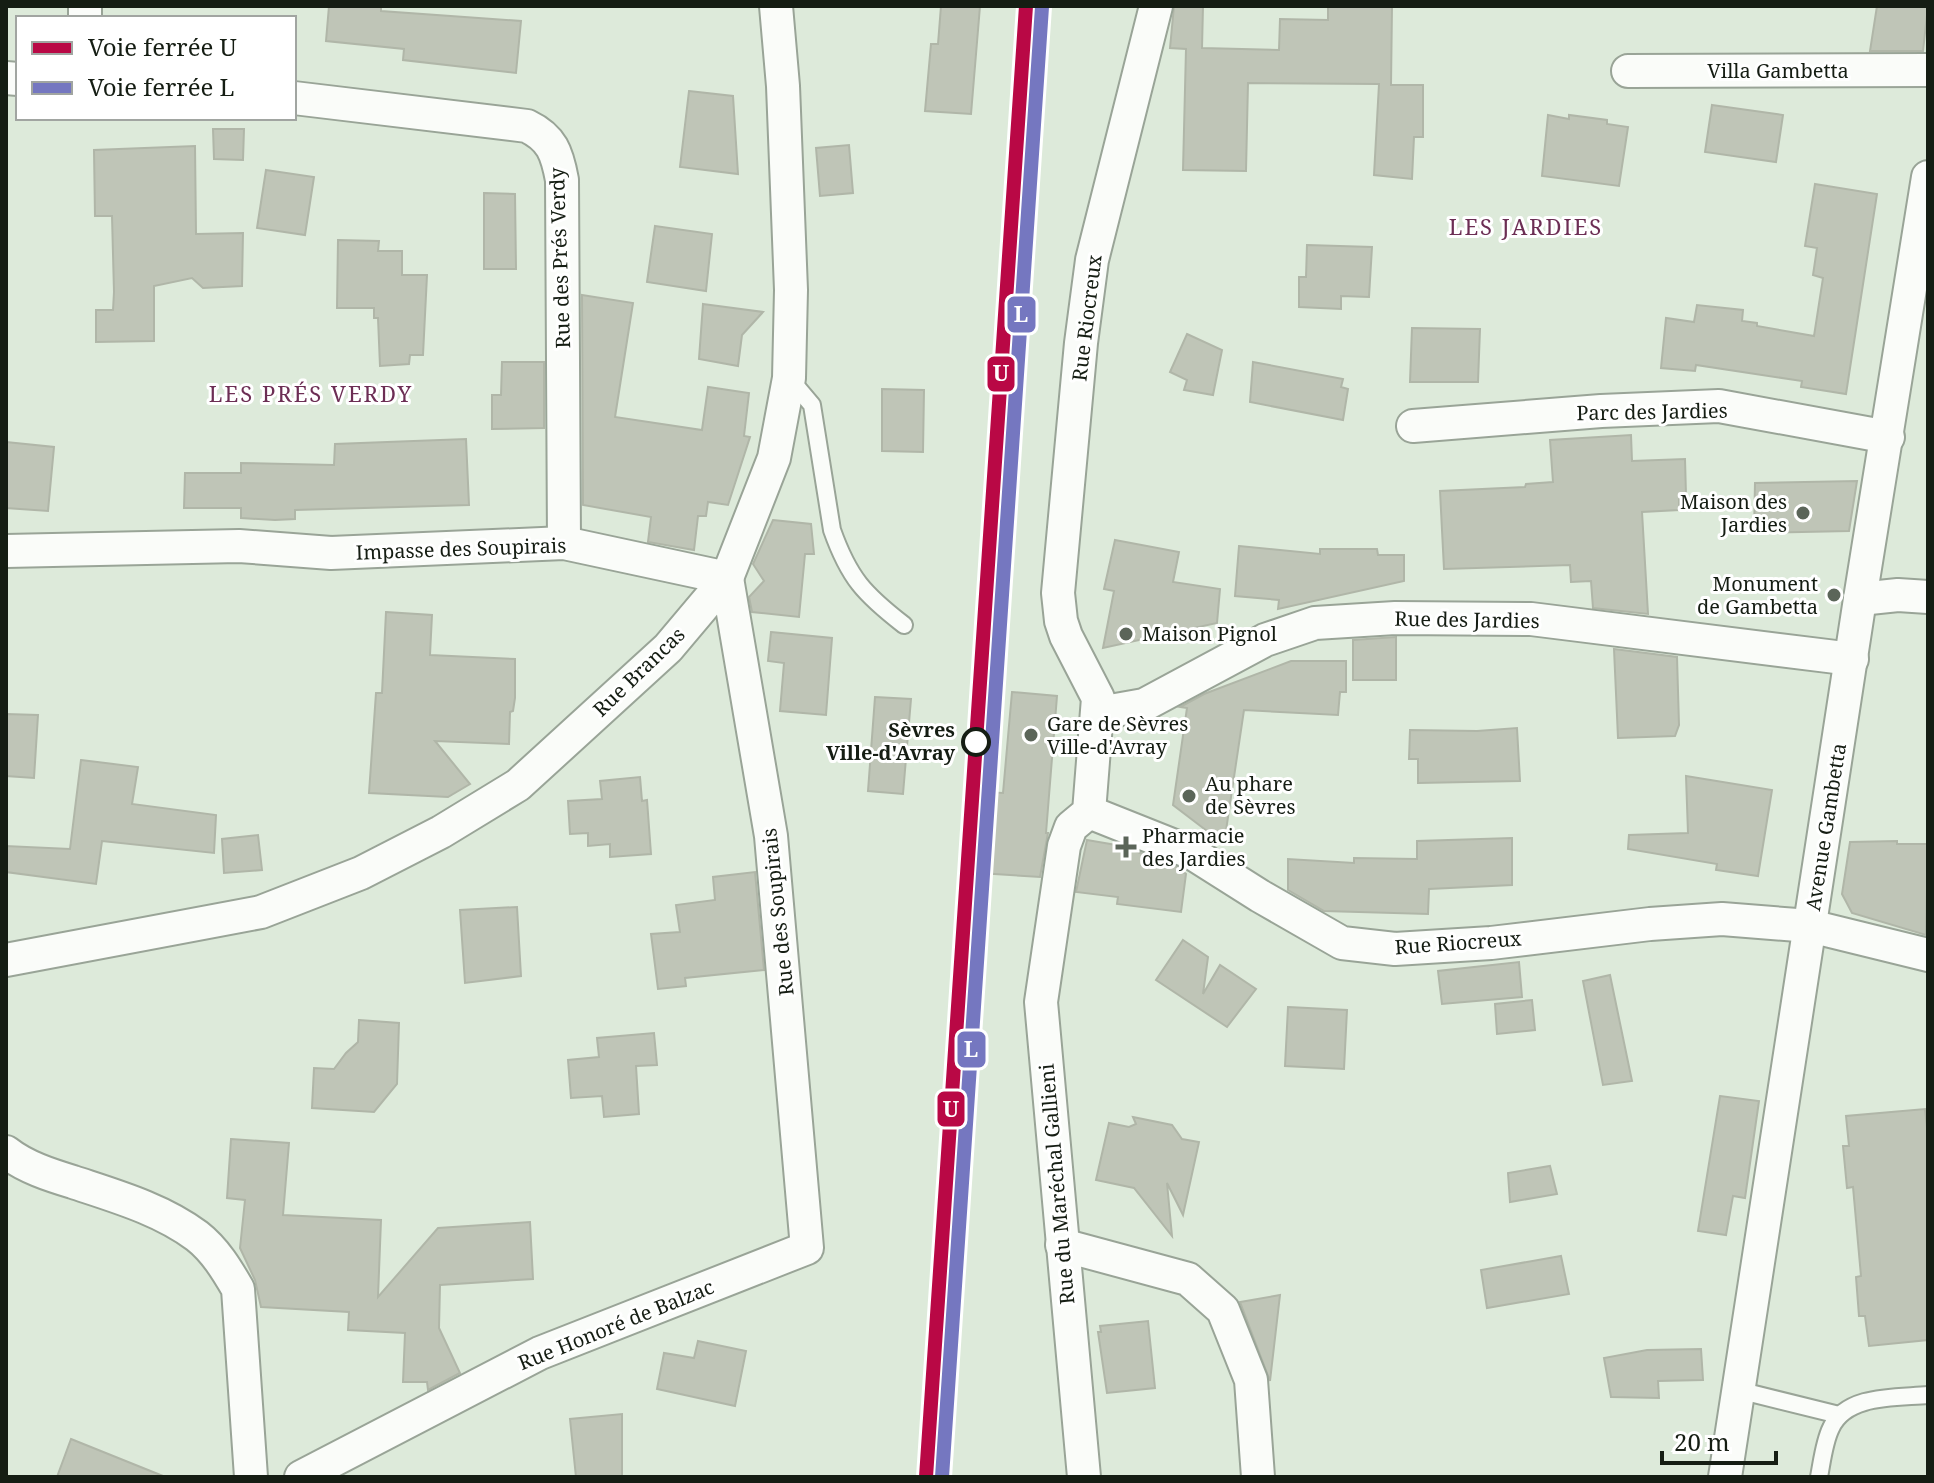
<svg xmlns="http://www.w3.org/2000/svg" width="1934" height="1483" font-family="'Noto Serif',serif">
<style>
.building{fill:#bfc5b7;stroke:#b0b6a8;stroke-width:2}
.lines{fill:none;stroke-linecap:round;stroke-linejoin:round}
.lane-casing{stroke:#99a497;stroke-width:20}
.street-casing{stroke:#99a497;stroke-width:36}
.lane{stroke:#fafcf9;stroke-width:16}
.street{stroke:#fafcf9;stroke-width:32}
.rail-1-casing{stroke:#fff;stroke-width:20}
.rail-2-casing{stroke:#fff;stroke-width:20}
.rail-1{stroke:#b90845;stroke-width:14}
.rail-2{stroke:#7577c0;stroke-width:14}
.poi-dot{fill:#5b6559;stroke:#fff;stroke-width:3}
.stop-dot{fill:#fff;stroke:#151d13;stroke-width:4}
.labels{text-anchor:middle;stroke-width:6;stroke-linejoin:round;paint-order:stroke}
.street-label{font-size:20px;fill:#151d13;stroke:#fff}
.poi-label{font-size:20px;fill:#151d13;stroke:#fff;text-anchor:start}
.stop-label{font-size:20px;font-weight:bold;fill:#151d13;stroke:#fff;text-anchor:end}
.neighbourhood-label{font-size:22px;letter-spacing:2px;fill:#6c2e54;stroke:#fff}
.line-badge{stroke:#fff;stroke-width:3}
.badge-label{font-size:22px;text-anchor:middle;font-weight:bold;fill:#fff}
</style>
<rect width="100%" height="100%" fill="#ddeada"/>
<g class="building">
<polygon points="329,6 381,6 381,11 521,21 516,73 403,60 404,49 326,41"/>
<polygon points="941,6 980,6 971,114 925,111 931,44 938,44"/>
<polygon points="1174,6 1203,6 1202,48 1279,50 1280,19 1328,20 1328,6 1392,6 1391,85 1423,85 1423,137 1414,137 1412,179 1374,175 1379,84 1248,83 1246,171 1183,170 1186,49 1170,48"/>
<polygon points="1877,6 1928,6 1923,51 1870,51"/>
<polygon points="689,91 733,96 738,174 680,167"/>
<polygon points="1712,105 1783,115 1776,162 1705,152"/>
<polygon points="1548,115 1569,119 1569,115 1607,120 1607,124 1628,127 1619,186 1542,176"/>
<polygon points="213,129 244,129 243,160 214,159"/>
<polygon points="849,145 853,193 820,196 816,148"/>
<polygon points="195,146 196,234 243,233 242,286 203,288 192,278 154,286 154,341 96,342 96,310 113,310 114,292 112,216 95,216 94,150"/>
<polygon points="266,170 314,177 305,235 257,228"/>
<polygon points="1815,184 1877,194 1846,394 1801,387 1802,381 1696,365 1695,371 1661,368 1666,318 1694,322 1697,305 1743,310 1742,321 1757,323 1757,326 1814,336 1823,278 1813,275 1817,248 1805,246"/>
<polygon points="484,193 515,194 516,269 484,269"/>
<polygon points="655,226 712,234 706,291 647,282"/>
<polygon points="338,240 379,241 378,251 402,251 402,275 427,275 423,355 410,355 409,364 380,366 378,318 374,318 374,308 337,308"/>
<polygon points="1307,245 1372,247 1369,297 1341,296 1341,309 1299,307 1299,277 1306,277"/>
<polygon points="582,295 633,303 615,417 702,430 708,387 749,393 744,436 750,437 728,505 708,502 706,516 698,516 694,550 648,542 651,517 583,505"/>
<polygon points="703,304 763,312 742,335 738,366 699,359"/>
<polygon points="1412,328 1480,329 1478,382 1410,382"/>
<polygon points="1187,334 1222,350 1213,395 1184,390 1187,380 1170,372"/>
<polygon points="502,362 544,362 544,428 492,429 492,395 501,395"/>
<polygon points="1253,362 1343,379 1341,387 1348,389 1343,420 1250,402"/>
<polygon points="882,389 924,390 923,452 882,451"/>
<polygon points="1631,435 1632,461 1685,459 1686,495 1679,495 1679,510 1642,512 1648,614 1593,608 1591,581 1571,582 1570,565 1444,569 1440,491 1525,487 1526,484 1553,482 1550,440"/>
<polygon points="466,439 469,505 295,510 295,519 275,520 241,518 241,508 184,508 185,473 241,473 241,463 334,465 335,444"/>
<polygon points="6,442 54,447 48,511 6,508"/>
<polygon points="1857,481 1849,531 1754,533 1755,483"/>
<polygon points="773,520 811,524 814,554 805,554 799,617 752,612 749,597 764,581 753,564"/>
<polygon points="1115,540 1179,552 1173,582 1220,589 1217,623 1103,648 1114,591 1104,589"/>
<polygon points="1239,546 1320,554 1320,549 1377,549 1378,555 1404,555 1404,581 1278,609 1279,600 1235,596"/>
<polygon points="386,612 432,615 430,655 515,659 515,698 513,711 510,712 509,744 435,741 470,784 448,797 369,793 376,693 382,693"/>
<polygon points="771,632 832,638 826,715 780,711 784,663 768,661"/>
<polygon points="1396,637 1396,680 1353,680 1353,640"/>
<polygon points="1614,649 1677,657 1679,725 1675,736 1618,738"/>
<polygon points="1291,661 1346,661 1346,692 1340,692 1338,715 1244,710 1224,844 1173,805 1187,708 1180,707 1204,694"/>
<polygon points="1012,692 1057,696 1046,833 1048,833 1040,877 979,873 984,792 1003,793"/>
<polygon points="875,697 911,699 903,794 868,791"/>
<polygon points="6,714 38,715 34,778 6,776"/>
<polygon points="1517,728 1520,781 1418,783 1418,759 1409,759 1410,730 1477,731"/>
<polygon points="81,760 138,767 132,804 216,815 214,853 102,841 96,884 6,872 6,846 70,849"/>
<polygon points="1686,776 1772,790 1758,876 1716,870 1717,864 1628,849 1629,835 1688,833"/>
<polygon points="640,777 642,801 647,800 651,854 610,857 610,844 588,846 588,833 570,834 568,801 602,799 600,781"/>
<polygon points="258,835 262,870 224,873 222,839"/>
<polygon points="1512,838 1512,885 1429,889 1428,914 1324,911 1288,890 1288,859 1354,863 1354,858 1417,859 1417,841"/>
<polygon points="1087,840 1122,846 1177,867 1186,874 1181,912 1117,904 1118,897 1076,892"/>
<polygon points="1897,841 1897,844 1928,844 1926,935 1852,913 1842,894 1850,842"/>
<polygon points="755,872 764,970 685,978 686,986 658,989 651,934 680,932 676,905 715,900 713,877"/>
<polygon points="517,907 521,976 465,983 460,910"/>
<polygon points="1183,940 1208,957 1203,994 1220,965 1256,989 1227,1027 1156,980"/>
<polygon points="1519,962 1522,997 1442,1004 1438,971"/>
<polygon points="1610,975 1632,1081 1603,1085 1583,981"/>
<polygon points="1532,1000 1535,1030 1497,1034 1495,1004"/>
<polygon points="1288,1007 1347,1010 1344,1069 1285,1066"/>
<polygon points="359,1020 399,1023 397,1084 374,1112 312,1108 314,1068 334,1069 346,1053 358,1042"/>
<polygon points="654,1033 657,1065 636,1066 639,1114 604,1117 602,1096 571,1098 568,1060 599,1057 597,1038"/>
<polygon points="1720,1096 1759,1101 1745,1198 1733,1196 1726,1235 1698,1231"/>
<polygon points="1925,1109 1928,1137 1928,1340 1869,1346 1865,1316 1859,1316 1856,1277 1861,1276 1853,1187 1847,1188 1843,1146 1849,1146 1846,1116"/>
<polygon points="1133,1117 1172,1125 1182,1139 1199,1142 1183,1215 1167,1183 1172,1236 1134,1188 1096,1180 1109,1123 1129,1127 1136,1124"/>
<polygon points="231,1139 289,1143 283,1215 381,1220 378,1297 438,1228 530,1222 533,1279 440,1285 439,1328 460,1373 428,1390 427,1382 403,1382 405,1333 348,1330 349,1312 261,1307 255,1280 240,1248 245,1200 227,1198"/>
<polygon points="1550,1166 1557,1194 1510,1202 1508,1173"/>
<polygon points="1561,1256 1569,1294 1487,1308 1481,1270"/>
<polygon points="1280,1295 1270,1381 1240,1302"/>
<polygon points="1148,1321 1155,1388 1107,1393 1098,1332 1101,1332 1100,1326"/>
<polygon points="698,1341 746,1351 735,1406 657,1389 664,1353 694,1358"/>
<polygon points="1701,1349 1703,1380 1658,1381 1659,1398 1611,1397 1604,1358 1647,1350"/>
<polygon points="622,1414 622,1477 576,1477 570,1419"/>
<polygon points="71,1439 163,1476 163,1477 57,1477"/>
</g>
<g class="lines">
<g class="lane-casing">
<g id="lane">
<path d="M 790,379 L 812,405 L 832,530 C 849,578 864,594 904,625"/>
<polyline points="1738,1390 1839,1415"/>
<path d="M 1819,1477 C 1822,1462 1824,1442 1831,1428 C 1846,1394 1897,1398 1928,1395"/>
</g>
</g>
<g class="street-casing">
<g id="street">
<polyline points="85,6 85,18"/>
<polyline points="1628,71 1928,70"/>
<polyline points="6,78 18,79"/>
<path d="M 294,98 L 527,126 C 552,138 557,153 562,180 L 564,543"/>
<polyline points="1413,426 1601,411 1719,406 1888,437"/>
<polyline points="6,551 239,546 331,553 564,543 727,578"/>
<polyline points="1860,599 1898,595 1928,597"/>
<polyline points="1099,713 1144,705 1265,640 1315,623 1395,618 1531,619 1852,659"/>
<polyline points="1089,812 1192,853 1260,896 1342,943 1395,949 1491,943 1650,924 1722,919 1810,926 1928,955"/>
<polyline points="6,960 261,912 361,873 441,832 518,785 668,648 727,578 774,458 789,378 791,290 783,86 776,6"/>
<path d="M 6,1152 C 25,1167 50,1175 73,1182 C 115,1196 161,1209 197,1236 C 215,1250 227,1270 238,1289 L 251,1477"/>
<polyline points="1062,1245 1188,1279 1223,1310 1251,1380 1258,1477"/>
<polyline points="301,1477 540,1353 807,1248 771,836 727,578"/>
<polyline points="1084,1477 1041,1002 1064,846 1071,827 1089,812 1098,698 1066,636 1061,621 1058,593 1081,343 1092,260 1156,6"/>
<polyline points="1725,1477 1860,599 1928,177"/>
</g>
</g>
<use href="#lane" class="lane"/>
<use href="#street" class="street"/>
<g class="rail-1-casing">
<polyline id="rail-1" points="926,1477 1026,6"/>
</g>
<g class="rail-2-casing">
<polyline id="rail-2" points="942,1477 1042,7"/>
</g>
<use href="#rail-1" class="rail-1"/>
<use href="#rail-2" class="rail-2"/>
</g>
<g class="poi-dot">
<circle cx="1803" cy="513" r="8"/>
<circle cx="1834" cy="595" r="8"/>
<circle cx="1126" cy="634" r="8"/>
<circle cx="1031" cy="735" r="8"/>
<circle cx="1189" cy="796" r="8"/>
<path d="M1122 835h8v8h8v8h-8v8h-8v-8h-8v-8h8z"/>
</g>
<circle class="stop-dot" cx="976" cy="742" r="13"/>
<g class="labels">
<g class="street-label">
<text x="1778" y="78">Villa Gambetta</text>
<text transform="translate(560 258) rotate(-92)" y="7">Rue des Prés Verdy</text>
<text transform="translate(1087 318) rotate(-83)" y="7">Rue Riocreux</text>
<text transform="translate(1652 412) rotate(-1)" y="7">Parc des Jardies</text>
<text transform="translate(461 549) rotate(-2)" y="7">Impasse des Soupirais</text>
<text transform="translate(1467 620) rotate(1)" y="7">Rue des Jardies</text>
<text transform="translate(639 672) rotate(-44)" y="7">Rue Brancas</text>
<text transform="translate(1826 827) rotate(-81)" y="7">Avenue Gambetta</text>
<text transform="translate(778 912) rotate(-96)" y="7">Rue des Soupirais</text>
<text transform="translate(1458 943) rotate(-4)" y="7">Rue Riocreux</text>
<text transform="translate(1057 1184) rotate(-95)" y="7">Rue du Maréchal Gallieni</text>
<text transform="translate(616 1325) rotate(-22)" y="7">Rue Honoré de Balzac</text>
</g>
<g class="poi-label">
<text x="1787" y="509" text-anchor="end">Maison des<tspan x="1787" dy="23">Jardies</tspan></text>
<text x="1818" y="591" text-anchor="end">Monument<tspan x="1818" dy="23">de Gambetta</tspan></text>
<text x="1142" y="641">Maison Pignol</text>
<text x="1047" y="731">Gare de Sèvres<tspan x="1047" dy="23">Ville-d'Avray</tspan></text>
<text x="1205" y="791">Au phare<tspan x="1205" dy="23">de Sèvres</tspan></text>
<text x="1142" y="843">Pharmacie<tspan x="1142" dy="23">des Jardies</tspan></text>
</g>
<g class="stop-label">
<text x="955" y="737">Sèvres<tspan x="955" dy="23">Ville-d'Avray</tspan></text>
</g>
<g class="neighbourhood-label">
<text x="1526" y="235">LES JARDIES</text>
<text x="311" y="402">LES PRÉS VERDY</text>
</g>
</g>
<g class="line-badge">
<rect x="1006" y="295" width="31" height="39" rx="8" fill="#7577c0"/>
<rect x="986" y="355" width="30" height="38" rx="8" fill="#b90845"/>
<rect x="956" y="1030" width="31" height="39" rx="8" fill="#7577c0"/>
<rect x="936" y="1090" width="30" height="38" rx="8" fill="#b90845"/>
</g>
<g class="badge-label">
<text x="1021" y="322">L</text>
<text x="1001" y="381">U</text>
<text x="971" y="1057">L</text>
<text x="951" y="1117">U</text>
</g>
<rect width="1934" height="1483" fill="none" stroke="#151d13" stroke-width="16"/>
<rect x="16" y="16" width="280" height="104" fill="#ffffff" stroke="#a1a5a1" stroke-width="2"/>
<rect x="32" y="42" width="40" height="12" fill="#b90845" stroke="#a1a5a1" stroke-width="2"/>
<text x="88" y="56" font-size="24" fill="#151d13">Voie ferrée U</text>
<rect x="32" y="82" width="40" height="12" fill="#7577c0" stroke="#a1a5a1" stroke-width="2"/>
<text x="88" y="96" font-size="24" fill="#151d13">Voie ferrée L</text>
<path d="M1662 1451v12h114v-12" fill="none" stroke="#151d13" stroke-width="4"/>
<text x="1674" y="1451" font-size="24" fill="#151d13" stroke="#ffffff" stroke-width="6" paint-order="stroke">20 m</text>
</svg>
